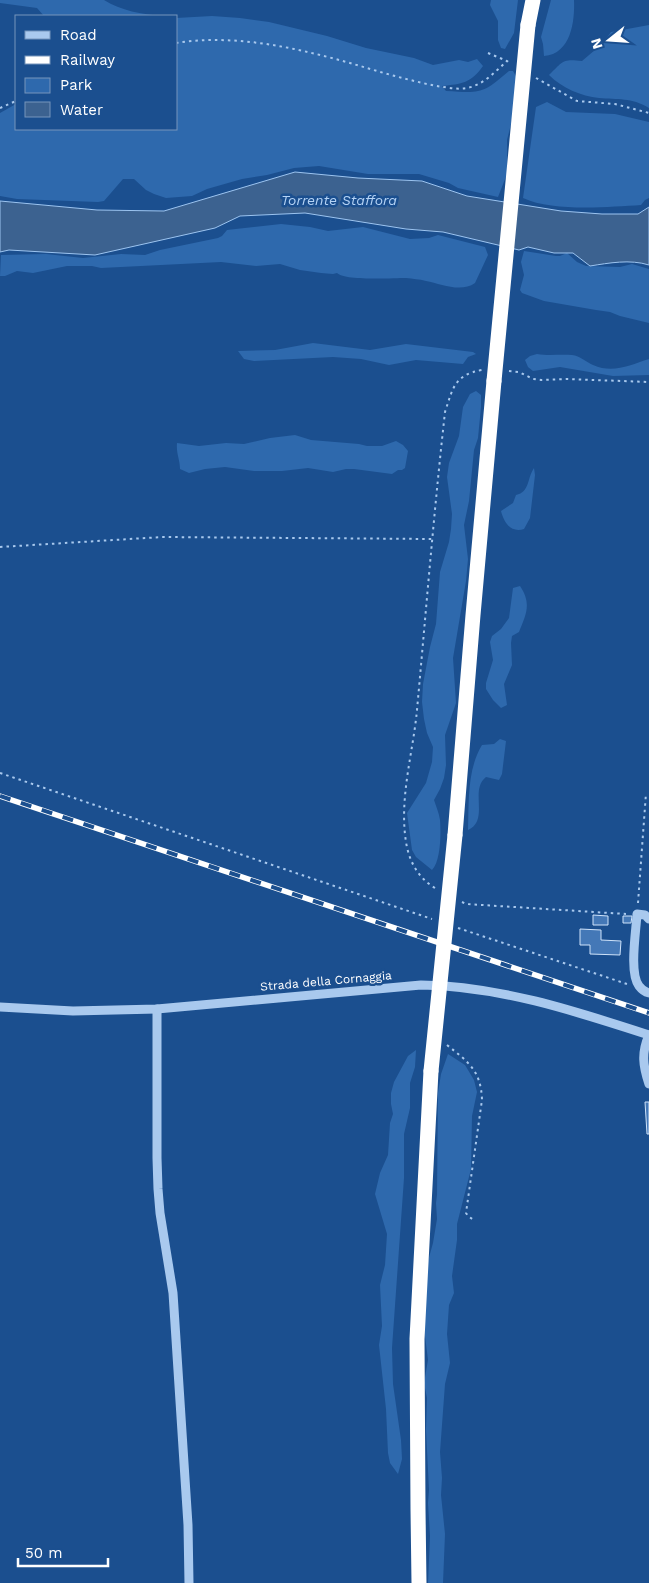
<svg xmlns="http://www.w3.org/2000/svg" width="649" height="1583" font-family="'Work Sans',sans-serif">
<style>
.green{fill:#2e69ad}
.water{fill:#3c6290;stroke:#9cc4f0}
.building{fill:#4478b7;stroke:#cfe3fa}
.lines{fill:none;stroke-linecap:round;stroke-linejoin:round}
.path{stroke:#a9c9ee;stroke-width:2;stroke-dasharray:2.5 4;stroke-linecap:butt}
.minor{stroke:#a9c9ee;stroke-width:9}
.highway{stroke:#fff;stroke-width:15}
.rail-casing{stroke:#fff;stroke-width:5.5}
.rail{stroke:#1b4f8f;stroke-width:4;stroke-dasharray:11;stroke-linecap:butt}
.highway-bridge{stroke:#fff;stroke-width:15}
.labels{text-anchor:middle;stroke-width:5;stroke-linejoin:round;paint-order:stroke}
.street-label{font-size:12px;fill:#fff;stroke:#1b4f8f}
.water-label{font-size:14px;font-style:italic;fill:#b5d3f5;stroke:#1b4f8f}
</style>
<rect width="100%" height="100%" fill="#1b4f8f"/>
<g class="green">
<path d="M 0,0 L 104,0 C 121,11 142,14 162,16 L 44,16 L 37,8 L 0,3 Z"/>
<polygon points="491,0 518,0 514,33 505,49 501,48 498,40 498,21 490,5"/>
<path d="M 551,0 L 574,0 C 575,21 571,54 544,56 L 543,44 L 541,37 Z"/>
<path d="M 212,16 L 240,18 L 269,22 L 327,36 L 366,48 L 414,58 L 433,65 L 459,60 L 468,62 L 477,59 L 483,66 C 471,83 462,84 442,86 L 446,91 C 482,93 482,94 509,71 L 513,71 L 517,78 L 512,120 L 507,140 L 507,174 L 498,197 L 458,188 L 449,183 L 419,174 L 368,174 L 319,166 L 294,168 L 267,175 L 242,179 L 207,189 L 192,196 L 166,198 L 154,194 L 146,190 L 134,179 L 123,179 L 104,201 L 98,202 L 17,199 L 0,196 L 0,113 L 16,104 L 16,129 L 176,129 L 176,18 Z"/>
<path d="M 649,25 L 649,108 C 631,97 618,100 599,98 C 581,96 562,88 549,75 C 564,61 561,59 582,61 L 602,44 L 611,32 Z"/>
<path d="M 547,102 L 566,112 L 615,114 L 649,122 L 649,198 L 645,200 L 641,205 C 608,207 553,212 523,198 L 536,107 Z"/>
<path d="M 281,224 L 310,227 L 328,231 L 363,227 L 410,239 L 429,238 L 438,235 L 485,247 L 488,255 L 475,283 C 461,293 441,284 426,281 C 419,279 413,279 406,278 C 392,278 345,281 337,273 L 333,274 L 321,273 L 300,270 L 280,264 L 256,266 L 221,262 L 101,268 L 92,266 L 67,266 L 33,273 L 17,271 L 5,276 L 0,276 L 1,255 L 46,254 L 83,258 L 121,254 L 145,255 L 160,250 L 218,238 L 222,236 L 227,230 Z"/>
<polygon points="524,251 556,256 560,256 567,253 577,262 586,266 620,267 632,264 649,269 649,323 620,316 610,312 596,310 544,301 522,293 520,290 524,275 521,262"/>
<polygon points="313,343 370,350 406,344 473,352 476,354 468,357 463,364 416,360 389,365 361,359 333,357 254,361 244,359 238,351 275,350"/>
<path d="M 537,354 C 549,356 560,354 572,355 C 580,356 586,362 593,365 C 613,374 630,365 649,359 L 649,375 L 613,376 L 560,367 L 533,371 L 528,367 L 525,360 L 530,356 Z"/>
<path d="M 476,391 L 481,395 L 481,407 L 478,438 L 474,450 L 469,501 L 464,525 L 468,559 L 466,581 L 453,658 L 456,703 L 445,735 L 446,765 L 444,778 L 440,789 L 434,800 C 436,806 439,813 440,820 C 441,833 441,861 432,870 L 416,857 L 412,850 L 407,813 L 426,783 L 432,762 L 433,747 L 427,733 L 424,719 L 422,702 L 423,684 L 430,647 L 436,624 L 440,572 L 449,542 L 451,529 L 452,514 L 447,477 L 449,463 L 459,436 L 463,407 L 470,394 Z"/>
<path d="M 295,435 L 311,440 L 359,444 L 367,446 L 382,446 L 396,441 L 403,445 L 408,451 L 405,468 L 402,470 L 398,470 L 392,474 L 354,469 L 346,469 L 333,472 L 308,468 L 282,471 L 254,471 L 225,467 L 205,469 L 189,473 L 180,469 C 180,460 176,453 177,443 L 199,446 L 226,443 L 244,444 L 270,438 Z"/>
<path d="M 534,468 L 535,475 L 530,518 L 524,529 C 511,533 504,523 501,511 L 513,503 L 516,495 C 530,492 527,478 534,468 Z"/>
<path d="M 520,586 C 532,604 526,614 519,632 L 512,636 L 511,643 L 512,665 L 504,684 L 507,705 L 501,708 L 493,700 L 486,689 L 486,683 L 493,660 L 490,642 L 492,636 L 501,629 L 509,618 L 513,588 Z"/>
<path d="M 500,739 L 506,741 L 502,774 L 499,780 L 486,777 C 469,790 490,820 468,830 C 469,801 467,770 482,745 L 494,744 Z"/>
<polygon points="416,1050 415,1067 410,1083 410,1108 404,1134 404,1178 392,1348 393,1384 401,1440 402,1459 398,1474 390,1463 388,1453 386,1409 379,1345 382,1326 380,1285 385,1265 387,1234 375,1194 380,1173 388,1155 390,1123 393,1114 391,1104 391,1093 394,1082 408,1056"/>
<polygon points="448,1054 465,1065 474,1080 477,1092 472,1116 471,1169 457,1224 457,1240 452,1276 454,1293 449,1305 447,1334 450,1363 445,1384 440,1452 442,1478 441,1495 445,1534 443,1583 428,1583 430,1536 428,1503 429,1490 426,1430 427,1398 424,1383 428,1360 425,1336 425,1311 428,1261 433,1243 437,1219 436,1203 437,1195 438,1093 441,1074"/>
</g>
<path class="water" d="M 295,172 L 358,178 L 422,181 L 467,196 L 561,211 L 602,214 L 638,214 L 649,207 L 649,265 C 630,259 609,263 590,266 L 573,253 L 554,253 L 528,247 L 519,250 L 443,232 L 406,229 L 305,213 L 240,216 L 215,228 L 95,255 L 9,250 L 0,252 L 0,201 L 97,210 L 164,211 Z"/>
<g class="building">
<polygon points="593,915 608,916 608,925 593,925"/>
<polygon points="623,916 632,916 631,923 623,923"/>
<polygon points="580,929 601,930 601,940 621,941 620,955 590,954 590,945 580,945"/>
<polygon points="645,1102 649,1102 649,1134 647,1134"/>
</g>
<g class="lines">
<g class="path">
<path d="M 176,43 C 240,33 306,50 367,68 C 390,75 413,81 436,86 C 446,87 457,90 467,88 C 483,85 495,72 507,61 L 510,63"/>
<polyline points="488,53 507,61"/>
<polyline points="536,78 577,101 615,104 649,113"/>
<polyline points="0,108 16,101"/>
<polyline points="509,371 519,372 533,379 541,380 567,379 649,382"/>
<polyline points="0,547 162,537 432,539"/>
<polyline points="0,773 432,919"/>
<path d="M 435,888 C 418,878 409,861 406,842 C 399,798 413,753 417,710 C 426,611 434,511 445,412 C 453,388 454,375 482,370"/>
<polyline points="462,902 466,904 626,914"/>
<polyline points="638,903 646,793"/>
<polyline points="458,928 627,984"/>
<path d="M 447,1045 C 468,1062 481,1070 482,1100 L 466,1213 L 468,1216 L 475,1221"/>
</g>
<g class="minor">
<path d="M 649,919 L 645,915 L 637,914 C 636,932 629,973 639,986 C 642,990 645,992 649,993"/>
<path d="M 0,1007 L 73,1011 L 157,1009 L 421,985 C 499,986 575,1011 649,1035"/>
<polyline points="157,1009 157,1158 158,1189 160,1213 173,1293 188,1525 189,1583"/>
<path d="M 649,1035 C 641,1053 643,1066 649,1084"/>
</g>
<g class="highway">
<polyline points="528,25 533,0"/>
<polyline points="455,835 473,615 494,381"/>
<polyline points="419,1583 418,1509 417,1339 431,1071"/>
</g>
<g class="rail-casing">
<polyline id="rail" points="0,796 649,1013"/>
</g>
<use href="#rail" class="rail"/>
<g class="highway-bridge">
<polyline points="494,381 528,25"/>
<polyline points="431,1071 455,835"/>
</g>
</g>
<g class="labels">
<g class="street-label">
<text transform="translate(326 981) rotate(-5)" y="4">Strada della Cornaggia</text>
</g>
<g class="water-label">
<text x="339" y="205">Torrente Staffora</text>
</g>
</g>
<rect x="15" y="15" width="162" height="115" fill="#1b4f8f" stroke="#7695bc"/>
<rect x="25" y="31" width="25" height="8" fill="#a9c9ee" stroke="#7695bc"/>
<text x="60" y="40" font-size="15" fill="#ffffff">Road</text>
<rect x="25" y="56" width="25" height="8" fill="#ffffff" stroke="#7695bc"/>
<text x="60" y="65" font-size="15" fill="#ffffff">Railway</text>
<rect x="25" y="78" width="25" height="15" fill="#2e69ad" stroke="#7695bc"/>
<text x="60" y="90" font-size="15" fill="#ffffff">Park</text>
<rect x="25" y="102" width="25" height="15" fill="#3c6290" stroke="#7695bc"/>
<text x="60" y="115" font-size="15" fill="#ffffff">Water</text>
<g transform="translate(609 40) rotate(253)" stroke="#1b4f8f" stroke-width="4" paint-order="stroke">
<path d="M0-4L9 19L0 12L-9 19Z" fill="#ffffff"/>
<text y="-8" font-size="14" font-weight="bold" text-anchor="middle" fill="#ffffff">N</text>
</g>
<path d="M18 1558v8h90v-8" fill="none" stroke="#ffffff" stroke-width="2.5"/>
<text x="25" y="1558" font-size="15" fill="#ffffff" stroke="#1b4f8f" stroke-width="4" paint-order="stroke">50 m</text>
</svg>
